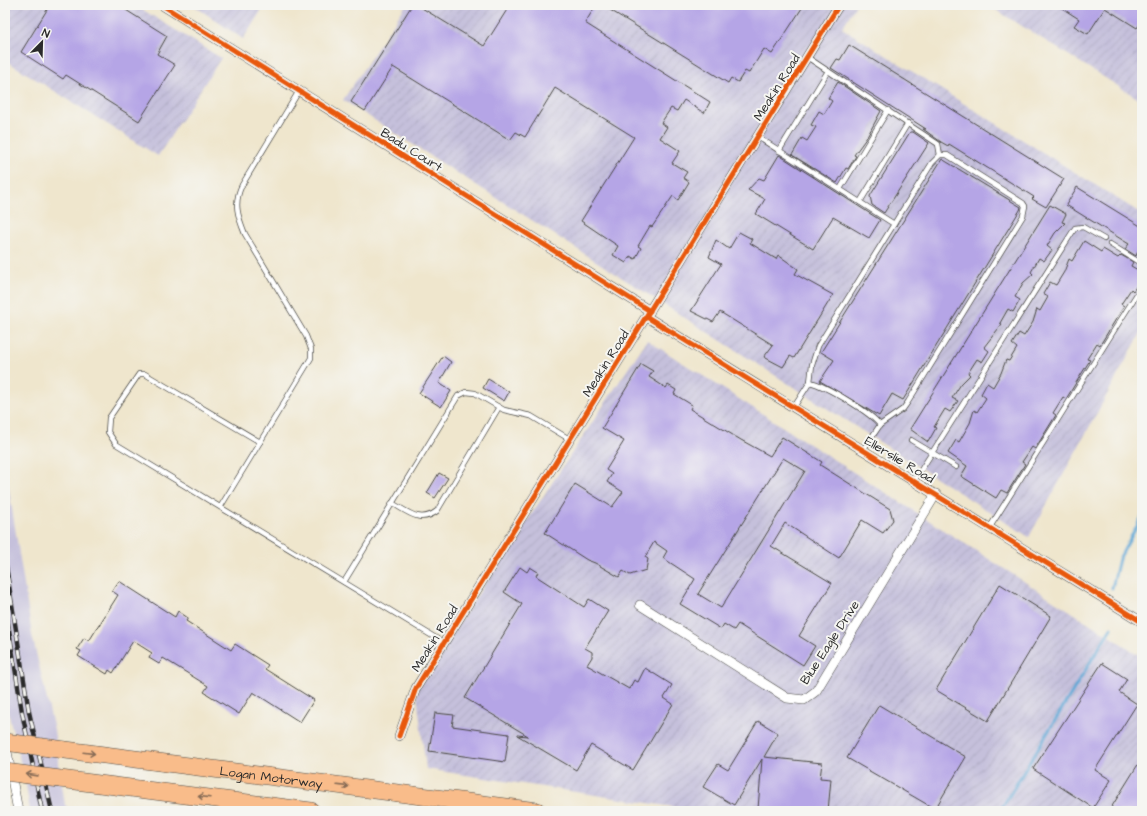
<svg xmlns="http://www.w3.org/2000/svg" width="1147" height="816" font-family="'Architects Daughter',sans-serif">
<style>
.industrial{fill:url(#industrial-furrows)}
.railway{fill:#c5c0db}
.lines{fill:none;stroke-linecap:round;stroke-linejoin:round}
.stream{stroke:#5fa7d6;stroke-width:3}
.building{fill:#b5a5e6;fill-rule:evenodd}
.service-casing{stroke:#484743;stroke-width:6}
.minor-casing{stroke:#484743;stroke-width:10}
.motorway-casing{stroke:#484743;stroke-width:18}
.service{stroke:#fff;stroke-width:4.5}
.minor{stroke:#fff;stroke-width:9}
.motorway{stroke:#f9bc8a;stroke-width:17}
.rail-casing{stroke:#2b2b2b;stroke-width:4.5}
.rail{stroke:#f6f6f2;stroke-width:3;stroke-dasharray:9;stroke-linecap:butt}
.motorway-bridge-casing{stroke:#484743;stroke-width:18;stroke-linecap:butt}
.motorway-bridge{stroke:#f9bc8a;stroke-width:17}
.cycleway-casing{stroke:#f6f6f2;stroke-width:8}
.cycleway{stroke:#e8590c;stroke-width:5}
.oneway{stroke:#886c56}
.labels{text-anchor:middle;stroke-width:4;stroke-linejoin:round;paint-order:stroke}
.street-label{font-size:13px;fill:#2b2b2b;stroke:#f6f6f2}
</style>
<defs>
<pattern id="industrial-furrows" width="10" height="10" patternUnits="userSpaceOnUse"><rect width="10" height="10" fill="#c5c0db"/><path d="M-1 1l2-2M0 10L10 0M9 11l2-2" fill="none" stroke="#a9a5bc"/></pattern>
</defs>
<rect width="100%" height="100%" fill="#f6f6f2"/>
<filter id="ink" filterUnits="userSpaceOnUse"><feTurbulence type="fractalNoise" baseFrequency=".025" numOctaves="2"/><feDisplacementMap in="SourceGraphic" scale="8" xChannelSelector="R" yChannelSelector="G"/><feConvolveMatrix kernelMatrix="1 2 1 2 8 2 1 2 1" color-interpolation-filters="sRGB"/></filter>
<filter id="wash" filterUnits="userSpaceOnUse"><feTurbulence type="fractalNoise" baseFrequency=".012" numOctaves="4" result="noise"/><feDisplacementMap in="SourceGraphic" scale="16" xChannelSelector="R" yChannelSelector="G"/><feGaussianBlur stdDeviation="0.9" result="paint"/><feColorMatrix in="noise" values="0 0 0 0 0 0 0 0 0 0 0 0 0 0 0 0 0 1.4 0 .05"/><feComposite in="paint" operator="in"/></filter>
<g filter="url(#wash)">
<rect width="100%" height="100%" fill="#efe6cd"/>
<g class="industrial">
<polygon points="5,5 135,5 221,58 158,156 5,60"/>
<polygon points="193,5 265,5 243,39"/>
<polygon points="406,5 856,5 842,28 1142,214 1142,331 1029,537 343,100"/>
<polygon points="988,5 1142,5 1142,101"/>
<polygon points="647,340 1142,657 1142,811 700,811 426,769 416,688"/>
</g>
<polygon class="railway" points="5,464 32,635 54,730 65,805 72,811 30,811 26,785 9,716 5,692"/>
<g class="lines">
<g class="stream">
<polyline points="1112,588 1119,559 1142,517"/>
<polyline points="1000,811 1111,628"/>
</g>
</g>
<g id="blocks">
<g class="building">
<polygon points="50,5 118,5 167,36 157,54 175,65 139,121 66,75 63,79 21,52"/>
<polygon points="412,5 417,5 484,46 510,5 596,5 585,23 710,102 704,113 684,100 677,111 671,108 661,123 667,127 660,138 680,151 672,163 687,172 683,178 689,182 678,200 673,196 652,227 650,226 638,246 641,248 635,259 630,256 626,263 613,255 618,246 581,221 634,137 555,88 525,137 516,132 510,140 393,67 365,111 351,102"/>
<polygon points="602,5 804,5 772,54 764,49 749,73 745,71 738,82 731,78 728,83"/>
<polygon points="1057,5 1134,5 1142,10 1142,21 1137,28 1105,8 1088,34 1074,26 1079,19"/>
<polygon points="849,45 1064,179 1046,207 1032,199 1034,197 949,144 948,146 941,142 923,129 926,129 831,68 837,59 840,60"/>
<polygon points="838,82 881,111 867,137 854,155 856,156 848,169 846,168 837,183 792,155 802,138 807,141 816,127 811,125 819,111 824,114 832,101 828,98"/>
<polygon points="910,132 913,132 929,143 884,213 872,205 870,196"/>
<polygon points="779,155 880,220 869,238 833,217 813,249 756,214 765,199 748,190 759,178 764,180"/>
<polygon points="942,159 1021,207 1020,210 903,400 892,394 879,416 820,381 834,360 821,352"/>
<polygon points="1077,187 1142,227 1142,253 1138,251 1136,256 1125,249 1129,244 1066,205"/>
<polygon points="1050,205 1066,214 1062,222 1065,223 1055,233 1047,246 1052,250 1044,261 1039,258 1031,272 1033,274 1023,283 1015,297 1020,300 1013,312 1008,309 1000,323 1002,324 984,347 989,351 982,362 977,359 968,373 970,375 961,384 952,398 958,401 950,412 945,409 934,427 936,428 928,442 910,429"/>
<polygon points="739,232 752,239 750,243 776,259 778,255 798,269 795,274 833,295 794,358 790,356 783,367 764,357 773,345 720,312 713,322 691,311 721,264 709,257 716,240 729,249"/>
<polygon points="1084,241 1101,252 1103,249 1118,258 1121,255 1133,262 1131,266 1138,270 1141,280 1133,291 1131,289 1121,304 1124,306 1100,345 1097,343 1087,359 1090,360 1066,399 1063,397 1053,413 1056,415 1035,449 1032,447 1022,462 1025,464 1007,493 1001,490 996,498 961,476 967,466 948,453 956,440 959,442 970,423 974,410 977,412 986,398 981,394 987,383 993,387 1001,373 1006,360 1009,361 1017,348 1012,344 1019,333 1024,336 1033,322 1037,309 1040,311 1048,297 1043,294 1050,282 1056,285 1064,272 1069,259 1072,261"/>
<polygon points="443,356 451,362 439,383 451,391 441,407 419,393"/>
<path d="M 641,364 L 653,371 L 649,377 L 666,388 L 668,385 L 676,390 L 674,394 L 692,405 L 690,409 L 741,440 L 770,456 L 782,437 L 822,462 L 820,465 L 890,509 L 893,520 L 883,533 L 862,520 L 839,558 L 785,523 L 771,546 L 832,583 L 799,636 L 815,646 L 803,665 L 738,624 L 734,630 L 724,624 L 721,629 L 680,604 L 695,579 L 663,558 L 667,551 L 654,542 L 645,557 L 648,559 L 646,570 L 630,575 L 623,571 L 619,577 L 595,563 L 587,560 L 545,533 L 575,484 L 612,507 L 623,492 L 607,482 L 612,474 L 606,470 L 624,441 L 602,428 ZM 783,458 L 805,471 L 721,608 L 698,594 Z"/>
<polygon points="488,379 509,392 504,401 483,388"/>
<polygon points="439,473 448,478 435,498 427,493"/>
<polygon points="520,567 527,572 530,567 538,572 536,576 584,607 589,599 608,611 585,648 592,652 592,657 587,665 629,689 634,680 638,682 645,668 672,685 664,698 673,704 633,770 591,745 576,770 517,735 528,736 465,698 522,604 504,592"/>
<polygon points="119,581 175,617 178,611 188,618 186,621 231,650 235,644 268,665 265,669 314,700 300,722 253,692 239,714 204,692 208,686 163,658 159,664 149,658 152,653 133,641 113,673 109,670 107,674 78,656 81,651 77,649 84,638 89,641 118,595 112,591"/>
<polygon points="1000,584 1051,616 988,721 936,690"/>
<polygon points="1102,663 1127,679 1119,692 1137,704 1095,770 1111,780 1093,808 1033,769"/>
<polygon points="879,705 966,757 935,809 847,758"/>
<polygon points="435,713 454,715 452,726 509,734 505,762 429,751"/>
<polygon points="758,721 778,733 764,757 822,763 820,778 831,779 828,811 758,809 762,759 734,805 703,787 718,764 728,770"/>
<polygon points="1142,758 1142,811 1109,811"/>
</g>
</g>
</g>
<g filter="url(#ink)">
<use href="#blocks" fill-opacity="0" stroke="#484743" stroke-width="1"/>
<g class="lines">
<g class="service-casing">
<g id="service">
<polyline points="807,57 938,144 940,155"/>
<polyline points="758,137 894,224"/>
<polyline points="779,151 828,71"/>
<polyline points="840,189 888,110"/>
<polyline points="860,202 908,123"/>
<polyline points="1110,244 1142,264"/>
<path d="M 810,382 C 826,386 870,412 880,425"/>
<polyline points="794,407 810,382 812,365 818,346 932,163 940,155 947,155 1023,203 1025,206 1023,216 908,402 903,409 880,425 863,450"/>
<polyline points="911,440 956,467"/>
<path d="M 260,442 L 311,358 L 311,349 L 306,336 L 245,234 C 238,217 233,203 242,185 L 299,91"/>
<polyline points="914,481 1075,228 1083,227 1104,239"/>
<path d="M 392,503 C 408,512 420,524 437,511 L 499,407"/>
<polyline points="221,506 260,442 150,377 145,374 139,374 109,418 108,432 116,444 444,643"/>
<polyline points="990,527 1142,286"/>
<polyline points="344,582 458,396 466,392 475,393 504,410 531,416 571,440"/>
</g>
</g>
<g class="minor-casing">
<g id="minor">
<polyline points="162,5 650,311"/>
<polyline points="647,317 1142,622"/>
<polyline points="640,605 787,698 804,700 816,691 936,494"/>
<polyline points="399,736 416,688 839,5"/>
<polyline points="5,741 18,811"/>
</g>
</g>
<g class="motorway-casing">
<g id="motorway">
<path id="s1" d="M 50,748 L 537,811"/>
<polyline points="60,779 311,811"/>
</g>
</g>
<use href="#service" class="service"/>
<use href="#minor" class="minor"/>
<use href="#motorway" class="motorway"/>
<g class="rail-casing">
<g id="rail">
<polyline points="5,560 29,712 52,811"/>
<polyline points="5,604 22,712 42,811"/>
</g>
</g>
<use href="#rail" class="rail"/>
<g class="motorway-bridge-casing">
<g id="motorway-bridge">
<polyline points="5,742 50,748"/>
<polyline points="5,772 60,779"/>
</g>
</g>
<use href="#motorway-bridge" class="motorway-bridge"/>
<g class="cycleway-casing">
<g id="cycleway">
<polyline points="162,5 650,311"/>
<polyline points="647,317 1142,622"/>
<polyline points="399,736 416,688 839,5"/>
</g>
</g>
<use href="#cycleway" class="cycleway"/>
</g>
<defs><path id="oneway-shaft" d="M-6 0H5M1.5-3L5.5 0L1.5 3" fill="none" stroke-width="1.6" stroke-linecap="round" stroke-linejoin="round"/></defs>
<g class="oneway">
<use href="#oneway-shaft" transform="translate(89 753) rotate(7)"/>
<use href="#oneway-shaft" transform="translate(32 775) rotate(-172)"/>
<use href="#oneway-shaft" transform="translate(343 786) rotate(7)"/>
<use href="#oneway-shaft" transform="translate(204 797) rotate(-173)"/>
</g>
</g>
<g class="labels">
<g class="street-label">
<text transform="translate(776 87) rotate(-58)" y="5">Meakin Road</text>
<text transform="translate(412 149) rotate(32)" y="5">Badu Court</text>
<text transform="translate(605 363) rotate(-58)" y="5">Meakin Road</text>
<text transform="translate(900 459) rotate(31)" y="5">Ellerslie Road</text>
<text transform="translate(434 638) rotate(-58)" y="5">Meakin Road</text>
<text transform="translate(829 642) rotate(-57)" y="5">Blue Eagle Drive</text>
<text dy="5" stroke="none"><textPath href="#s1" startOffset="223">Logan Motorway</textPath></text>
</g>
</g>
<rect width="1147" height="816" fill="none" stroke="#f6f6f2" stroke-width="20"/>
<g transform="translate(42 42) rotate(23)" stroke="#f6f6f2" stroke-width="3" paint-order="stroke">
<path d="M0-3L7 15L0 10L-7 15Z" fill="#2b2b2b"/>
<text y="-6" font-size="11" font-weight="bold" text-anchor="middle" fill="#2b2b2b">N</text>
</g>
</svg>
